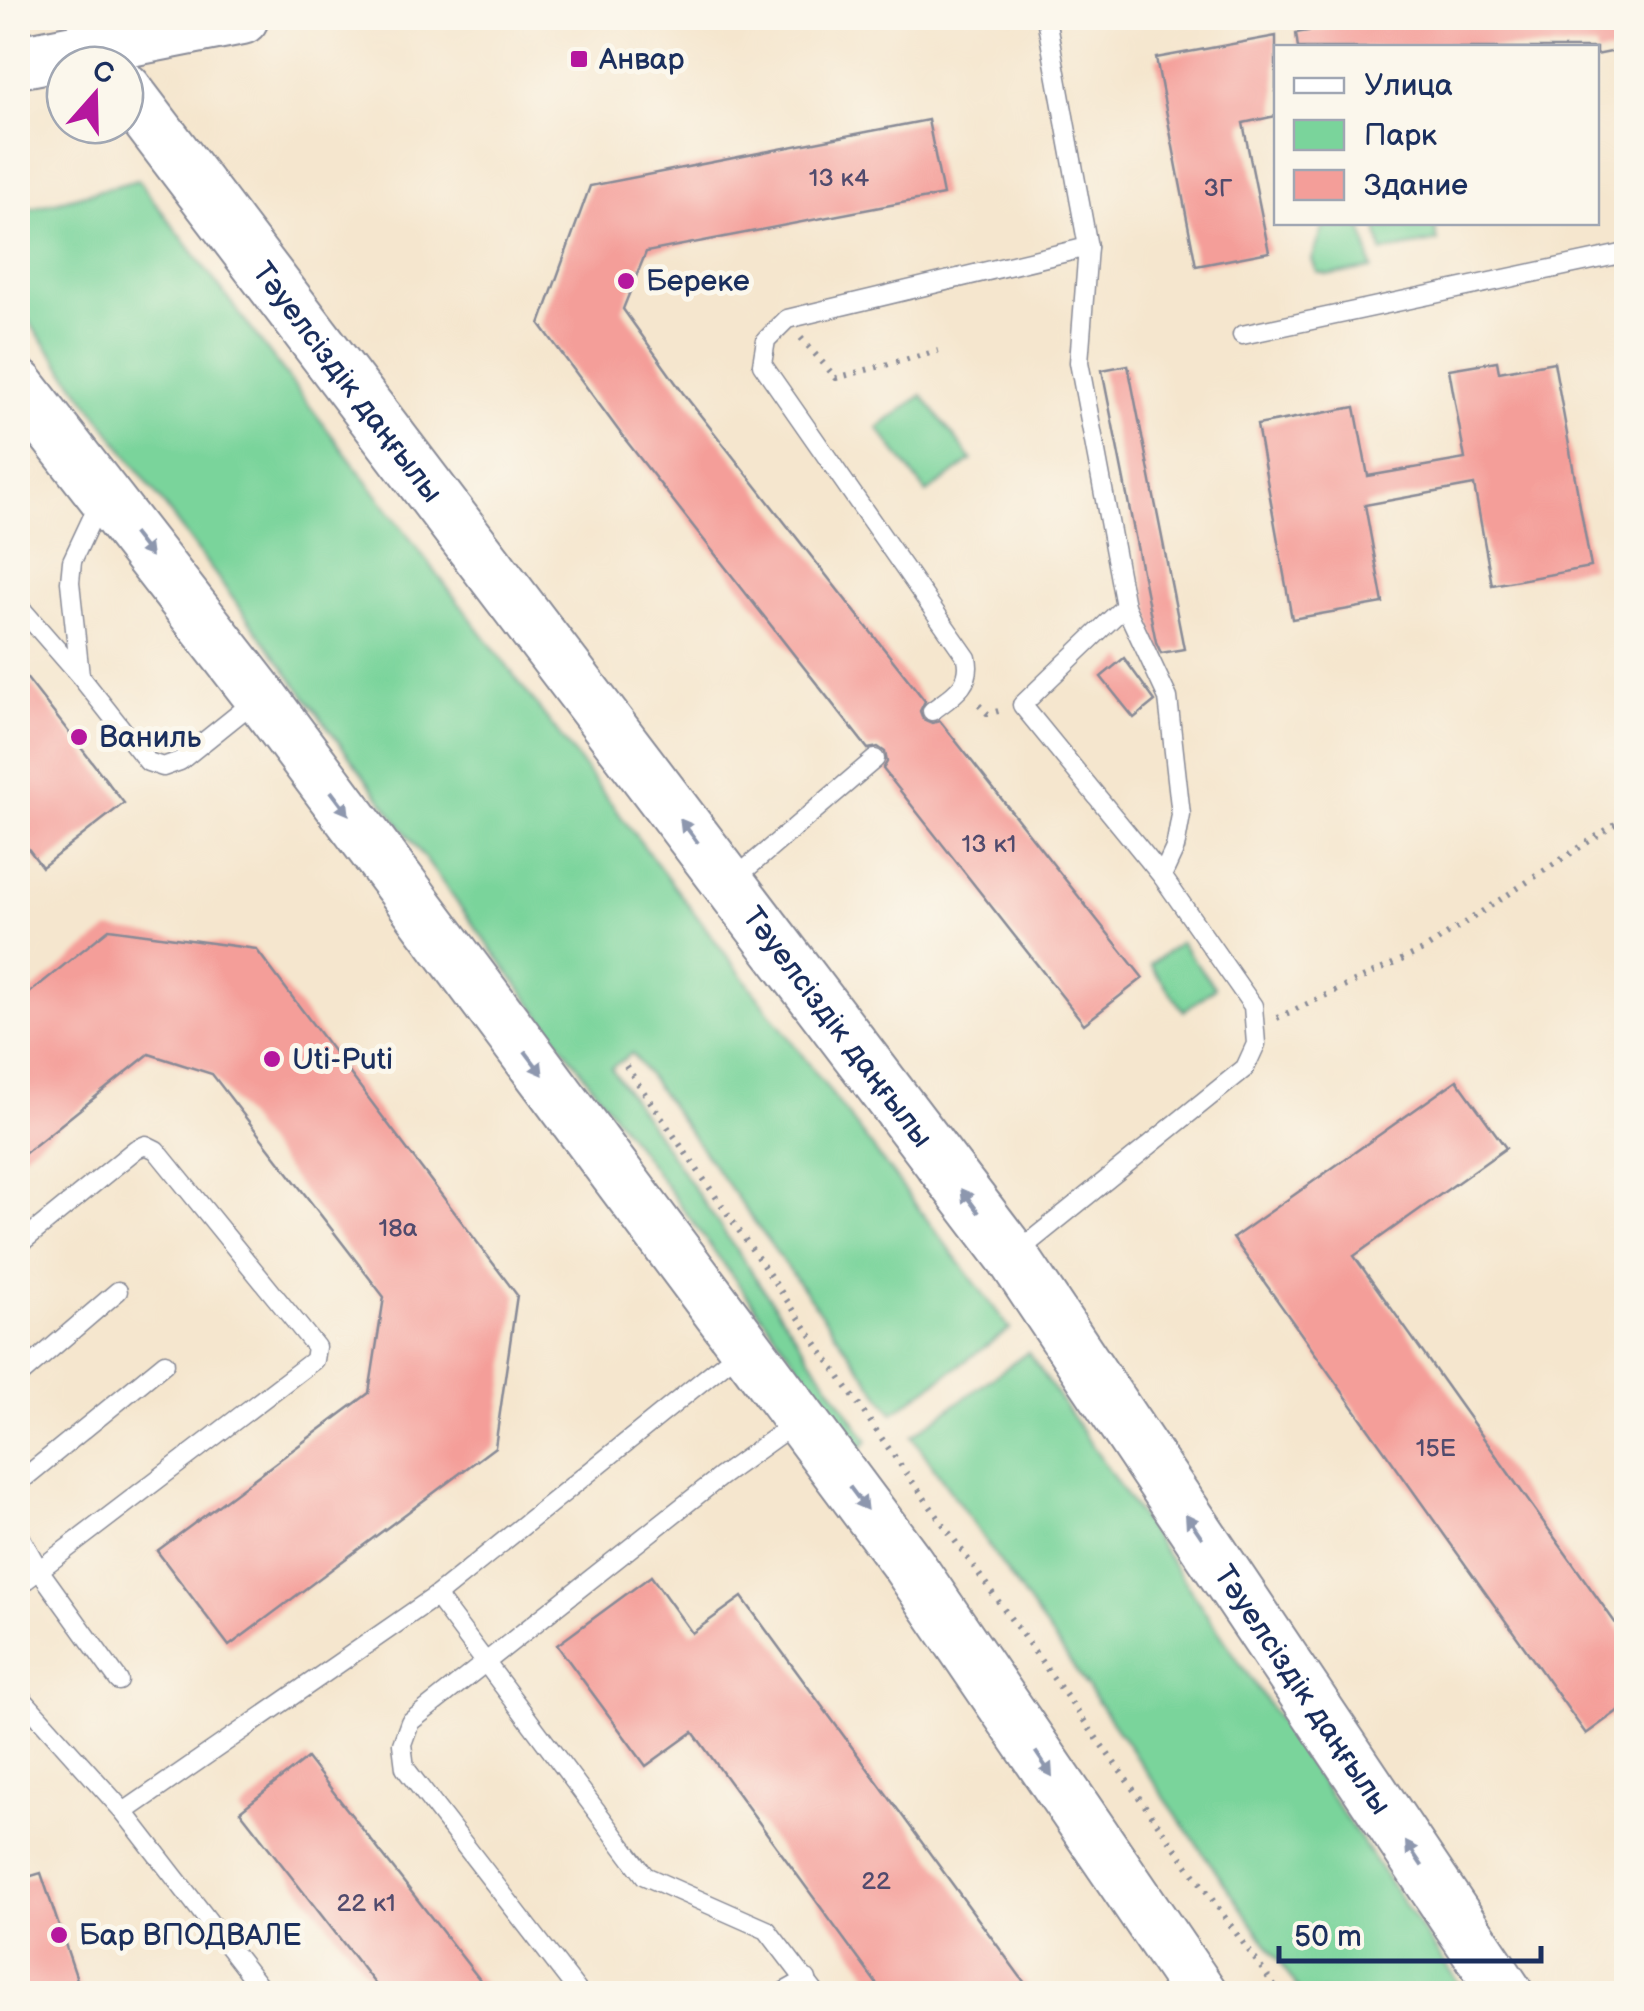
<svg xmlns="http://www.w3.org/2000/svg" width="1644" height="2011" font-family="'Balsamiq Sans',sans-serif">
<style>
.green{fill:#7ad49b;stroke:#4a827c;stroke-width:2.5}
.building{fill:#f49e99}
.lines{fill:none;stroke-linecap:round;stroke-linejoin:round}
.lane-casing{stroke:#888a96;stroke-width:21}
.secondary-casing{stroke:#888a96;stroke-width:56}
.path{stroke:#888a96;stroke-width:6;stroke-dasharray:2.5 8;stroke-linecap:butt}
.lane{stroke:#fff;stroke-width:18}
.secondary{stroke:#fff;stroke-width:52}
.oneway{fill:#8d97ae}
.poi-dot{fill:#b5179e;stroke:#fbf7ec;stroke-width:4}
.labels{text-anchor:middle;stroke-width:10;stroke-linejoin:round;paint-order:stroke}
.number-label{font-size:25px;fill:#514b6d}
.poi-label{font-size:30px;fill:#1b2f5e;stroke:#fbf7ec;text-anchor:start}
.street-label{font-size:30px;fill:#1b2f5e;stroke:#fbf7ec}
</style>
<rect width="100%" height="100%" fill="#fbf7ec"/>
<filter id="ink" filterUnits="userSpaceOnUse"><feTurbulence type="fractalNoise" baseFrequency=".01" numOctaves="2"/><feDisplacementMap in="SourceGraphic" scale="20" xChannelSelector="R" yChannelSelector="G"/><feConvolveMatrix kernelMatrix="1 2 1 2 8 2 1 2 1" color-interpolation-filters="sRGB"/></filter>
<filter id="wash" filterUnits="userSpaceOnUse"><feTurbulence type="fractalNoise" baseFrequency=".0048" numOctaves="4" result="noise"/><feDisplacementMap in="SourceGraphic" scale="40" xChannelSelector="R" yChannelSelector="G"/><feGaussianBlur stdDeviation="2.25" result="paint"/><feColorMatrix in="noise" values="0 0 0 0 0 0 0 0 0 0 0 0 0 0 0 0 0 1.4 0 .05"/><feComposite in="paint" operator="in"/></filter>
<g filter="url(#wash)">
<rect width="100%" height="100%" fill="#f5e6ce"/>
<g class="green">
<polygon points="138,180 1010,1329 893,1413 632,1053 611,1068 868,1441 860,1449 18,307 18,212"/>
<polygon points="1325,222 1361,223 1372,269 1330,275 1317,272 1312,260"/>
<polygon points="1376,223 1434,223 1438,241 1382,252"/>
<polygon points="922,395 972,460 927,493 878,428"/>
<polygon points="1180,942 1215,988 1184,1011 1150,965"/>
<polygon points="1028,1352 1465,1993 1301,1993 912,1436"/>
</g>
<g id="blocks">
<g class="building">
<polygon points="1382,18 1626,18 1626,49 1596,55 1596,48 1298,48 1296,33"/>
<polygon points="1276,36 1276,116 1243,123 1269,252 1196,266 1156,58"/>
<polygon points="928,120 943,195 646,252 623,309 683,393 925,701 920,711 923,719 932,723 940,721 1143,978 1084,1024 883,769 887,762 885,752 878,747 868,749 624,438 540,324 590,186"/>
<polygon points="1497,361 1499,372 1554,362 1591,567 1492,585 1474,485 1365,505 1383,603 1292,619 1257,425 1355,407 1368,476 1465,459 1449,369"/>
<polygon points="1128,365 1184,649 1161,653 1156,642 1102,370"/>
<polygon points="1124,658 1155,701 1134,718 1101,677"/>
<polygon points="18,667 124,803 42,867 18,835"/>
<polygon points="109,929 256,949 517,1295 495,1447 229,1646 157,1551 369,1393 384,1297 212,1074 149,1054 18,1159 18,1002"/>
<polygon points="1457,1080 1506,1148 1354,1256 1626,1638 1626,1705 1586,1734 1233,1238"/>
<polygon points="651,1576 692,1633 742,1597 1033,1994 884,1994 693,1732 646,1766 557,1645"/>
<polygon points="307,1758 491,1994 383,1994 240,1811"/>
<polygon points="41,1873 82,1994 18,1994 18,1880"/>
</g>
</g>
</g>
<g filter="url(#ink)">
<use href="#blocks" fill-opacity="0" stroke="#888a96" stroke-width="2.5"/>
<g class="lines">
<g class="lane-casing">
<g id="lane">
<polyline points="1242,335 1626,253"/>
<polyline points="18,605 80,676 148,762 163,767 180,761 256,700"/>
<polyline points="1125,606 1022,705 1162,876"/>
<polyline points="80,676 70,582 72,561 101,499"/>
<path d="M 932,711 C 952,696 973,685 967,658 L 762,364 L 766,340 L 787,319 L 1088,247 L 1046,18"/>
<polyline points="733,880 875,759"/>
<polyline points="18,1245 136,1149 146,1145 156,1150 316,1347 314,1360 18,1586"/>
<polyline points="1016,1253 1245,1068 1256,1044 1253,1006 1162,876 1175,848 1181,815 1168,698 1125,606 1079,362 1088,247"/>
<polyline points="18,1377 118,1291"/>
<polyline points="18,1483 165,1363"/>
<polyline points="18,1533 39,1570 119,1681"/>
<polyline points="436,1596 645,1876 767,1930 816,1994"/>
<polyline points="18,1694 124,1812 265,1994"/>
<polyline points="124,1812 436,1596 743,1348"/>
<polyline points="580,1994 405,1768 402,1744 410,1722 720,1477 795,1423"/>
<polyline points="780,1994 807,1979"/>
</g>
</g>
<g class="secondary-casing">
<g id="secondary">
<polyline points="18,62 242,18"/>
<path id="s1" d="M 125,89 L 1012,1256 L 1507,1994"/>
<polyline points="18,385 260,696 907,1563 1201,1994"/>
</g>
</g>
<g class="path">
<polyline points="801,338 836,378 938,351"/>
<polyline points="979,705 988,714 1002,710"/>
<polyline points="1277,1018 1425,949 1626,817"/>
<polyline points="626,1066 887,1446 1280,1994"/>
</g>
<use href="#lane" class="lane"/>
<use href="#secondary" class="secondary"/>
</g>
<defs><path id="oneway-solid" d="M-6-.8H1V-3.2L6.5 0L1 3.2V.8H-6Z" transform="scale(2.5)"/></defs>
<g class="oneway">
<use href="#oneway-solid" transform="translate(142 545) rotate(52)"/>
<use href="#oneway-solid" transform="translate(340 803) rotate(53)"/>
<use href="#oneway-solid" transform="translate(689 831) rotate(-127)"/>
<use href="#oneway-solid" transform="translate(534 1063) rotate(53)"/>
<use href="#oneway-solid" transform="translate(970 1201) rotate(-127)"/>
<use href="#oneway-solid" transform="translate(858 1498) rotate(53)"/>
<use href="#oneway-solid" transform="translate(1194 1526) rotate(-124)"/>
<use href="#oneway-solid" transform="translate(1044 1764) rotate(56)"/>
<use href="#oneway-solid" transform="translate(1414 1854) rotate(-124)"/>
</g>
</g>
<g class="poi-dot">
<rect x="569" y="49" width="20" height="20" rx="5"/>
<circle cx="626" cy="281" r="10"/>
<circle cx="79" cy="737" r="10"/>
<circle cx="272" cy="1059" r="10"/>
<circle cx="59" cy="1935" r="10"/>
</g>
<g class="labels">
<g class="number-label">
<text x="839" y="186">13 к4</text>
<text x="1218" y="196">3Г</text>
<text x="989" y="852">13 к1</text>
<text x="398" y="1236">18а</text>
<text x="1436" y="1456">15Е</text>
<text x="876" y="1889">22</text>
<text x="366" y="1911">22 к1</text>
</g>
<g class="poi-label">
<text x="599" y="69">Анвар</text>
<text x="646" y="291">Береке</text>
<text x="99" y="747">Ваниль</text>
<text x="292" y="1069">Uti-Puti</text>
<text x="79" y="1945">Бар ВПОДВАЛЕ</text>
</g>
<g class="street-label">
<text dy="10" stroke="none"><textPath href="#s1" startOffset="368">Тәуелсіздік даңғылы</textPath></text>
<text dy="10" stroke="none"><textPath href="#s1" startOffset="1178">Тәуелсіздік даңғылы</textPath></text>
<text dy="10" stroke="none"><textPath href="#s1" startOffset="1988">Тәуелсіздік даңғылы</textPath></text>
</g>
</g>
<rect width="1644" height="2011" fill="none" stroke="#fbf7ec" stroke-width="60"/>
<rect x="1274" y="45" width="325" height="180" fill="#fbf7ec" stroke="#a1a7b3" stroke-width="2.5"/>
<rect x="1294" y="78" width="50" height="15" fill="#ffffff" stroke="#a1a7b3" stroke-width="2.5"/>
<text x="1364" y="95" font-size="30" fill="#1b2f5e">Улица</text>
<rect x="1294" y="120" width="50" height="30" fill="#7ad49b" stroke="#a1a7b3" stroke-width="2.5"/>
<text x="1364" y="145" font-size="30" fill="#1b2f5e">Парк</text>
<rect x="1294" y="170" width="50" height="30" fill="#f49e99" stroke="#a1a7b3" stroke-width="2.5"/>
<text x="1364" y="195" font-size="30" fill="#1b2f5e">Здание</text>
<g transform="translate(95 95) rotate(20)"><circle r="48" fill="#fbf7ec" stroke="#a1a7b3" stroke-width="2.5"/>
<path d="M0-8L18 38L0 25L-18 38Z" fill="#b5179e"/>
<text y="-15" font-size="28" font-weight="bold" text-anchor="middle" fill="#1b2f5e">С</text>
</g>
<path d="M1279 1946v15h262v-15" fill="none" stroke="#1b2f5e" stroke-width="5"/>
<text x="1294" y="1946" font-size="30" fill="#1b2f5e" stroke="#fbf7ec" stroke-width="8" paint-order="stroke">50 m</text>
</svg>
